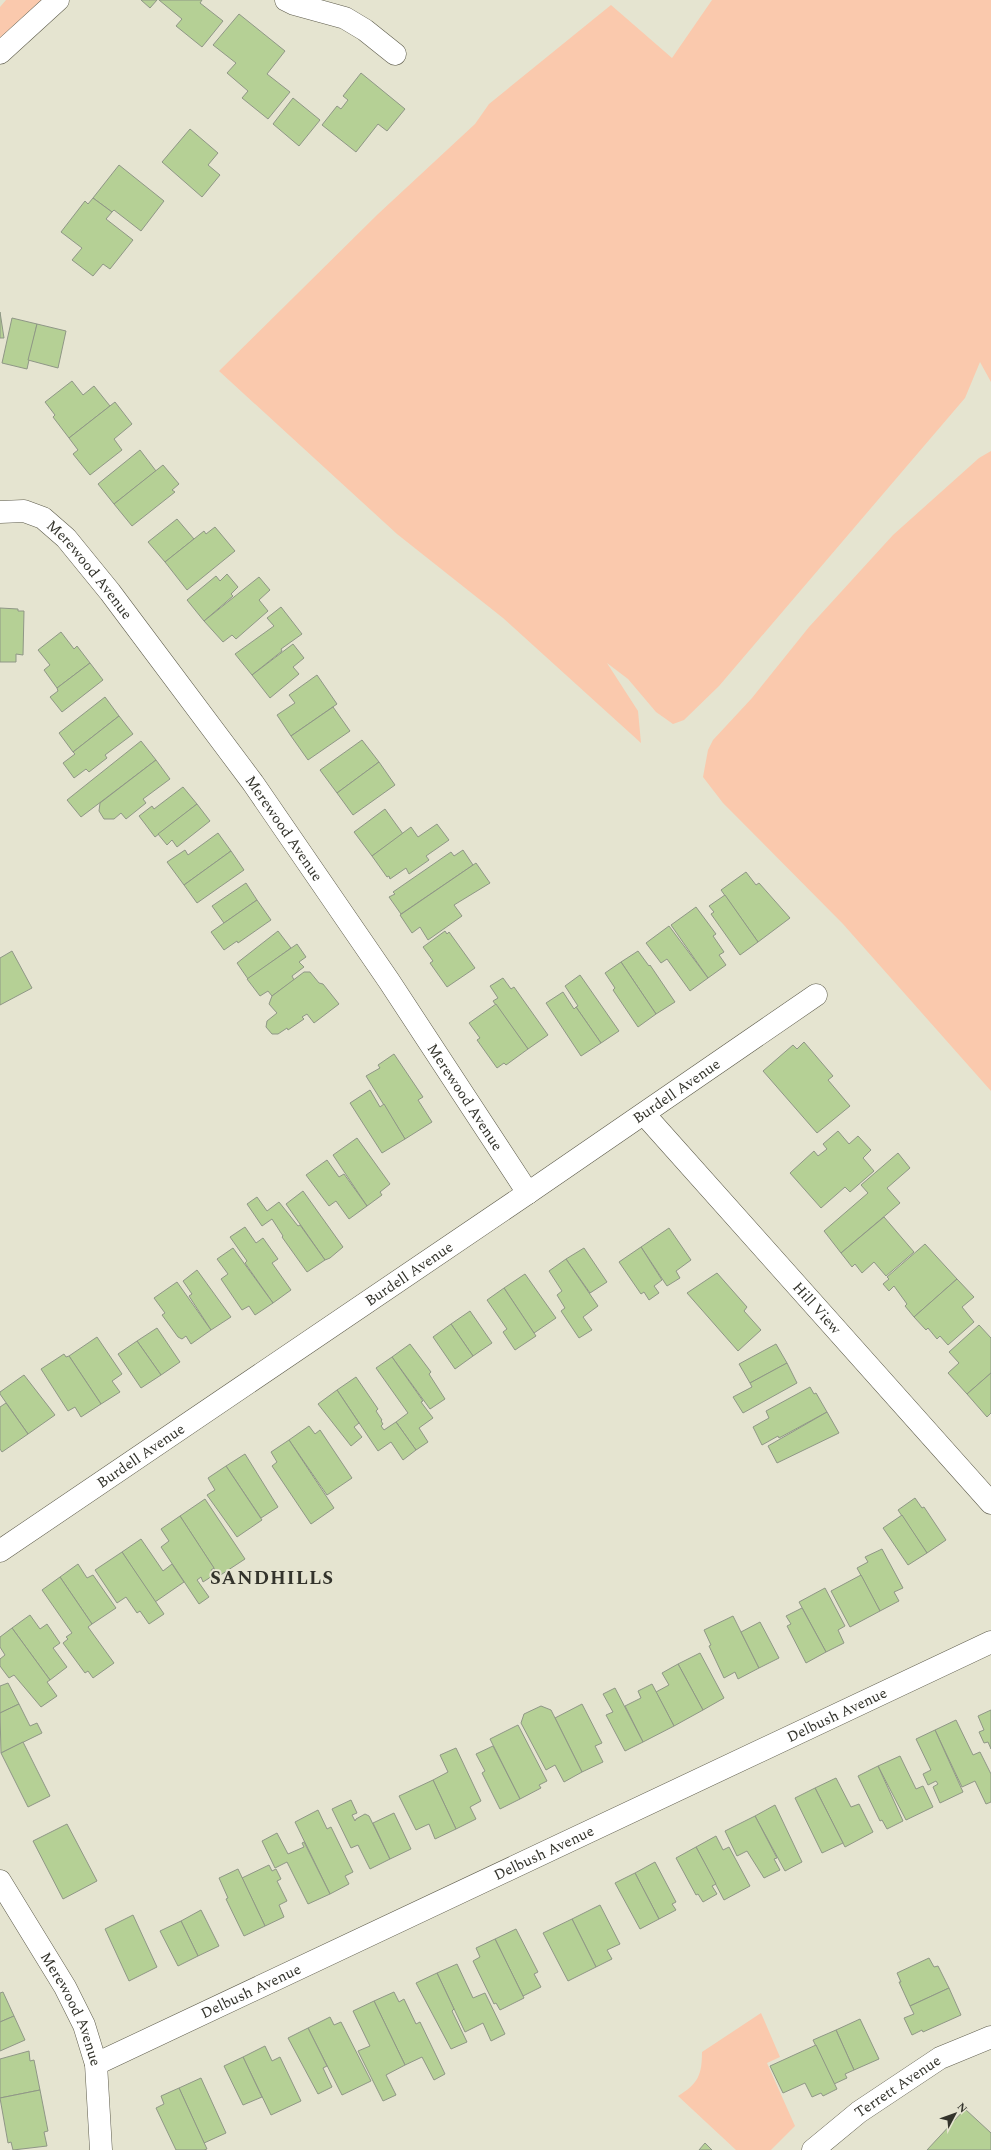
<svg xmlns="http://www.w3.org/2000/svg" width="991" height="2150" font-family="Spectral,serif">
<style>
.green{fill:#fac9ad}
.building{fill:#b5d095;stroke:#8f9786}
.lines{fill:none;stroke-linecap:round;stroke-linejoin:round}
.minor-casing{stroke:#5e5c4c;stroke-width:23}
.minor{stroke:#fff;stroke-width:22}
.labels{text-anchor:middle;stroke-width:4;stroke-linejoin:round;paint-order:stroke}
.street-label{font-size:15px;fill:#33332b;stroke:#e5e4d0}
.district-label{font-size:19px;font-weight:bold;letter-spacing:1px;fill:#33332b;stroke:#e5e4d0}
</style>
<rect width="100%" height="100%" fill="#e5e4d0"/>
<g class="green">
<polygon points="6,0 42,0 0,38 0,7"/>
<polygon points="712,0 991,0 991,382 980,362 965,398 719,686 684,720 673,724 656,712 628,679 607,663 638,711 641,743 503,618 397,534 219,371 378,214 475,124 489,104 611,5 672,58"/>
<polygon points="991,451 991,1091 843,924 723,803 703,777 708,750 713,740 752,698 809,627 893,535 979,458"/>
<path d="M 761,2013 L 780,2057 L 767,2063 L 795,2126 L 771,2150 L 736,2150 L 678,2096 C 698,2084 702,2075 702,2052 Z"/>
</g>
<g class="building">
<polygon points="141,0 157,0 150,8"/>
<polygon points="159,0 202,0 200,3 223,21 202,47 176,26 182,19"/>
<polygon points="239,14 285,51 267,74 290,92 268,119 242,98 248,91 227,73 236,63 213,45"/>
<polygon points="361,73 405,109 387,131 378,124 356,152 322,125 337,106 341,109 348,100 343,96"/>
<polygon points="293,98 320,120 299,146 273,124"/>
<polygon points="190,129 218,153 208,165 220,175 202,197 162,162"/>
<polygon points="119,165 164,201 141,231 114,210 112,212 93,198"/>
<polygon points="93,198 112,212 106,219 133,240 110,269 103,264 93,276 72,260 82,248 61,232 85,201 88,204"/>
<polygon points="0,312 4,338 0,338"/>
<polygon points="12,318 37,324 27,369 2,363"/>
<polygon points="37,324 66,331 58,368 28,360"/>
<polygon points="72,381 83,395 94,386 110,406 69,438 53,417 55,415 45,402"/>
<polygon points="115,402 132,424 114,439 122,450 90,475 73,454 78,450 69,438"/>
<polygon points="140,450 156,471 114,504 98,484"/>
<polygon points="163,465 179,484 172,490 175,492 132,526 114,504"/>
<polygon points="177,519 194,539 165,562 148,542"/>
<polygon points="215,527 235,551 187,590 165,562 204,531 206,534"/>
<polygon points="227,574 238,587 231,594 233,596 204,621 187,600 216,576 220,581"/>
<polygon points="259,577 270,590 259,600 268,611 236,639 232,635 223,642 204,621"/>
<polygon points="281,607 302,634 281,649 282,651 252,675 235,654 274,626 267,618"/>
<polygon points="0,608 18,609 18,611 24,611 23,655 16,654 16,662 0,662"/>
<polygon points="61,632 74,649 77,646 90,663 57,688 44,670 50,665 38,650"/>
<polygon points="293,644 304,658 293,667 299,674 270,698 252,675"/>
<polygon points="90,663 103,680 62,712 50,697 58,691 57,688"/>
<polygon points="317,675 337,704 291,736 277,715 295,703 289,695"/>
<polygon points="105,697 119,716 73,752 59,733"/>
<polygon points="333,707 350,731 308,760 291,736"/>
<polygon points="119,716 133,734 105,755 107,758 89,772 86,769 74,778 63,763 75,754 73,752"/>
<polygon points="362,740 379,762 337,793 320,770"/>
<polygon points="141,741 156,760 81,817 67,800"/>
<polygon points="156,760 170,779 143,799 146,803 126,819 121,813 114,819 104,819 99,811 100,803"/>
<polygon points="379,762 395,785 353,815 337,793"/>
<polygon points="183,787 197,804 155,837 139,816 152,806 154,809"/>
<polygon points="197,804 210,821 177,847 172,840 167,845 158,834"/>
<polygon points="385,809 403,834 372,856 354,832"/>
<polygon points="437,824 449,840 426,856 429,860 409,874 406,868 390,879 389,876 387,877 372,856 411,827 418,837"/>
<polygon points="218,833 231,851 184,885 167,862 185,850 188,855"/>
<polygon points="463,850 473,865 401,914 389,897 395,894 393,892 451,852 454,856"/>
<polygon points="231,851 244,870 197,903 184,885"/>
<polygon points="476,863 490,883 454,905 462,916 428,940 420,927 412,933 400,915"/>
<polygon points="746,872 756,885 759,883 790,918 758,942 721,890"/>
<polygon points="246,883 257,900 224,923 212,906"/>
<polygon points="725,895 758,942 740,955 711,914 714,912 709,906"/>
<polygon points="257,900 271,920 238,943 237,941 224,950 211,932"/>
<polygon points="696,907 716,934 713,936 724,952 719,955 726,965 708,978 671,925"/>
<polygon points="669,926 708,978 690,991 667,959 661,963 646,943"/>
<polygon points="278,931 291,948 248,979 237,963"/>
<polygon points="445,931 447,934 449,932 475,968 447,987 430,963 433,961 423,947"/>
<polygon points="297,944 306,957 299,962 304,967 292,976 294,980 272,996 268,991 260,996 247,979"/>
<polygon points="12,951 32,988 0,1005 0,958"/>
<polygon points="638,951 649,966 650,965 675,1002 656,1014 621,962"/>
<polygon points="621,962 656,1014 638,1027 613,990 615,988 605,973"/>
<polygon points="304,972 310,972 319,983 323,984 339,1004 314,1023 307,1014 302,1017 304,1019 288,1030 287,1028 278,1034 272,1034 266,1027 267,1021 277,1013 269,1004 272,996"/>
<polygon points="580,975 619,1031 601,1043 576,1007 578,1006 565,986"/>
<polygon points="503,978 511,989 514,987 548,1035 528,1049 493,1001 498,998 490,986"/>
<polygon points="563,992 574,1009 576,1007 601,1043 581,1056 546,1003"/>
<polygon points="496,1004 528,1049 506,1065 504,1063 497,1068 477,1040 480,1038 469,1023"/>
<polygon points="804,1042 833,1076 828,1080 850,1106 817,1133 763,1071 793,1045 797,1049"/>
<polygon points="394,1054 423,1097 418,1100 432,1122 405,1139 366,1076 380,1068 378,1065"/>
<polygon points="370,1090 380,1107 384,1104 405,1139 382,1153 350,1103"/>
<polygon points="838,1131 849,1144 858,1136 871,1150 863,1158 874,1171 850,1192 845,1187 821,1208 790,1173 814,1151 818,1156 827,1149 823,1144"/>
<polygon points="357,1138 390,1184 380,1192 382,1195 367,1206 333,1155"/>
<polygon points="898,1153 910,1168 887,1188 900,1203 841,1253 824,1231 868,1193 861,1185"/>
<polygon points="327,1160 339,1177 344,1174 367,1206 349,1219 336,1201 329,1206 306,1175"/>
<polygon points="303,1191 343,1247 330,1258 325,1260 286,1204"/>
<polygon points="257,1197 267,1211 279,1202 298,1226 300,1225 325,1260 307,1272 282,1237 283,1236 272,1219 262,1226 247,1204"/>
<polygon points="884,1217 914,1252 886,1276 874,1262 862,1273 855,1264 852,1267 841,1253"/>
<polygon points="245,1227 256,1243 263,1238 278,1259 272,1263 291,1290 273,1303 245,1263 247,1261 230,1237"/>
<polygon points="669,1228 691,1260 676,1271 680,1278 667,1286 641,1247"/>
<polygon points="925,1244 957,1279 914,1317 905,1306 907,1304 894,1286 889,1291 883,1284 889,1279 887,1277"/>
<polygon points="641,1247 662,1280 654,1286 659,1293 649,1300 644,1292 641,1294 619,1262"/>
<polygon points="233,1248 273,1303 255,1315 249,1306 242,1310 221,1279 228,1274 217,1259"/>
<polygon points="584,1248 607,1282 590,1293 566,1259"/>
<polygon points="566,1259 598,1306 583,1317 592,1330 579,1338 561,1311 565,1308 557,1295 562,1291 549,1271"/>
<polygon points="197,1270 231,1317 211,1330 189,1296 192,1294 183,1281"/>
<polygon points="717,1273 747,1307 744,1311 761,1330 738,1351 687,1293"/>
<polygon points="525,1274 556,1318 534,1333 504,1288"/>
<polygon points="957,1279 974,1297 962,1307 974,1322 948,1345 940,1336 937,1339 928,1328 926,1330 914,1317"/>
<polygon points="177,1282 211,1330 191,1344 186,1336 182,1339 178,1337 162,1315 165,1313 154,1298"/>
<polygon points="504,1288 536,1336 515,1350 503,1332 507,1329 487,1300"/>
<polygon points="470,1311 492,1343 473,1356 451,1324"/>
<polygon points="451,1324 473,1356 455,1369 433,1337"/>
<polygon points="979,1325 991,1338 991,1373 967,1394 948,1373 959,1363 949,1352"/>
<polygon points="157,1328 180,1362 161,1375 137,1341"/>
<polygon points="97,1337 122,1374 112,1381 120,1392 101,1404 69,1356"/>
<polygon points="137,1341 161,1375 141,1388 118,1354"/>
<polygon points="410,1344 431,1372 429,1374 445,1399 430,1409 392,1357"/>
<polygon points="776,1344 787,1363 750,1383 739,1364"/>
<polygon points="64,1354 66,1357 69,1356 101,1404 81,1417 75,1407 68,1411 41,1369"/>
<polygon points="392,1357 423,1401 421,1402 433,1418 419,1428 428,1442 416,1450 396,1422 408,1413 376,1368"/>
<polygon points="787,1363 797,1383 743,1413 733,1397 752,1387 750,1383"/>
<polygon points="991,1373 991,1413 987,1417 967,1394"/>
<polygon points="24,1375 55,1415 28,1434 0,1394 0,1392"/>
<polygon points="356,1377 378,1409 376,1411 382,1420 381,1421 383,1424 381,1426 384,1430 396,1422 416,1450 403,1460 391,1442 378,1451 337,1390"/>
<polygon points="810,1387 814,1394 816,1393 827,1412 779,1438 778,1436 762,1445 753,1427 769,1418 766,1411"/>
<polygon points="337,1390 359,1423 354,1427 362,1437 351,1446 318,1404"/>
<polygon points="6,1403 28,1434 2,1452 0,1449 0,1407"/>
<polygon points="827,1412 839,1433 777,1463 768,1446"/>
<polygon points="309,1426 315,1434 320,1430 352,1478 327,1495 289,1440"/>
<polygon points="289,1440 334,1508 311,1524 272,1466 277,1462 271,1452"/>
<polygon points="245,1454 278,1507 261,1518 226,1466"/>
<polygon points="226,1466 262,1520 237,1537 207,1495 215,1490 208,1478"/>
<polygon points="915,1498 922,1508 924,1507 946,1540 927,1553 898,1510"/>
<polygon points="205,1499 245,1559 219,1576 180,1516"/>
<polygon points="902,1515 927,1553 908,1565 883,1528"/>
<polygon points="180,1516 214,1568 211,1570 214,1575 203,1582 201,1577 197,1580 209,1597 199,1604 161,1547 169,1541 161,1529"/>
<polygon points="141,1539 163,1571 172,1564 184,1582 155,1602 122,1552"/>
<polygon points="882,1549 903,1588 894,1592 899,1601 880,1611 857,1568 868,1562 865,1557"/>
<polygon points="122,1552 164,1614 149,1624 140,1611 137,1613 126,1597 117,1603 95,1570"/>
<polygon points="78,1564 87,1578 93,1575 116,1608 92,1624 60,1577"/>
<polygon points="861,1575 880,1611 850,1627 831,1591"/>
<polygon points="60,1577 92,1624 88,1627 114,1663 93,1678 88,1671 85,1673 63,1643 68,1639 66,1637 72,1633 42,1590"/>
<polygon points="825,1588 845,1626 838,1630 844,1643 826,1652 799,1602"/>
<polygon points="802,1608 826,1652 806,1663 787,1626 791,1624 786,1616"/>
<polygon points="30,1615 40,1629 47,1624 60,1643 53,1648 67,1667 50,1680 12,1628"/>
<polygon points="733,1616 759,1668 738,1679 735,1672 724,1678 709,1646 711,1645 704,1630"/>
<polygon points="760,1622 779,1658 759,1668 741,1632"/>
<polygon points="12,1628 50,1680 47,1682 57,1696 41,1707 14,1675 9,1678 0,1666 0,1659 5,1655 0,1647 0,1637"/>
<polygon points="700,1653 724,1698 703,1710 678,1664"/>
<polygon points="678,1664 703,1710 674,1726 656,1692 669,1685 662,1673"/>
<polygon points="8,1683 19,1704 0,1713 0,1686"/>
<polygon points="652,1684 674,1726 643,1742 625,1706 641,1698 638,1691"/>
<polygon points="615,1688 643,1742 625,1751 606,1715 613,1712 603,1694"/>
<polygon points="19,1704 30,1726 37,1723 42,1733 1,1753 0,1713"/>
<polygon points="582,1704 602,1743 595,1746 603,1762 582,1772 555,1718"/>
<polygon points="541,1706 551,1710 582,1772 564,1782 555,1765 546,1770 521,1723 524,1714"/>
<polygon points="991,1710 991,1749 988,1742 984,1743 979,1732 984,1730 978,1716"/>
<polygon points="956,1720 973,1755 980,1752 991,1774 991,1802 986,1804 975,1781 962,1787 935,1730"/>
<polygon points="518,1725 547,1781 539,1785 541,1788 520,1799 490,1739"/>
<polygon points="935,1730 963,1792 940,1803 933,1787 938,1784 936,1781 928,1785 923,1774 931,1770 916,1739"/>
<polygon points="23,1742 50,1796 28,1807 1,1753"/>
<polygon points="493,1746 520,1799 500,1809 482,1773 485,1771 476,1754"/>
<polygon points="456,1748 481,1801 470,1807 476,1819 456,1829 433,1780 448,1772 440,1755"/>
<polygon points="900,1756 916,1789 923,1786 933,1807 906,1820 878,1766"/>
<polygon points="878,1766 903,1821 887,1829 882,1820 880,1821 858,1776"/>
<polygon points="836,1778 851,1807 859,1804 873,1832 845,1847 815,1788"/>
<polygon points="433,1780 456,1829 435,1839 429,1824 416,1830 399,1796"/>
<polygon points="815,1788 843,1843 822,1853 795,1798"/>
<polygon points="351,1800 357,1813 352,1815 355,1821 356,1819 365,1814 369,1816 390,1859 370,1869 358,1845 351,1848 332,1809"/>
<polygon points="775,1805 802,1862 785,1871 755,1816"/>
<polygon points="318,1810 327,1829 331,1827 353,1872 345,1876 349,1884 330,1894 295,1822"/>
<polygon points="394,1813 411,1849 390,1859 373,1823"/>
<polygon points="755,1816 777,1858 774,1859 780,1870 764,1878 747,1851 737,1856 725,1831"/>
<polygon points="67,1824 97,1881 63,1899 33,1841"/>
<polygon points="277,1833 288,1854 304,1847 302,1843 304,1842 330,1894 308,1904 287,1862 275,1868 262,1841"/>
<polygon points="716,1836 723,1850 729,1847 750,1886 724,1900 696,1847"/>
<polygon points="696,1847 716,1884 712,1886 717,1894 703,1902 698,1894 696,1895 676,1858"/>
<polygon points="655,1862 676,1902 672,1904 676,1910 659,1919 635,1873"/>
<polygon points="269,1865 272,1871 276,1869 281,1879 277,1881 287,1901 279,1905 284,1917 265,1926 242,1878"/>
<polygon points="238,1869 265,1926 244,1936 226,1899 228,1898 219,1878"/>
<polygon points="635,1873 659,1919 640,1929 615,1883"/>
<polygon points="600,1905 620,1944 607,1950 612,1959 596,1967 572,1919"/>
<polygon points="201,1910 219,1946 198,1956 181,1921"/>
<polygon points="133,1915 157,1967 129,1981 105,1929"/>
<polygon points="572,1919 596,1967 568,1981 543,1933"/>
<polygon points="181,1921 198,1956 178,1966 160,1931"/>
<polygon points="516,1929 538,1972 534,1974 541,1987 523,1996 495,1939"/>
<polygon points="495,1939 524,1998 500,2010 496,2003 494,2004 473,1961 480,1957 476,1948"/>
<polygon points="929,1958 934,1967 938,1966 949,1988 910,2006 899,1982 901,1982 897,1973"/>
<polygon points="457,1964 473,1998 485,1993 505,2034 491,2041 483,2023 465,2032 437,1973"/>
<polygon points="437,1973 454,2009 452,2011 467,2042 451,2049 416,1983"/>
<polygon points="949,1988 961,2015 923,2032 922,2030 912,2035 904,2018 914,2014 910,2006"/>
<polygon points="3,1992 14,2016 0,2022 0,1993"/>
<polygon points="394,1992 399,2002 404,1999 416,2024 420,2022 445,2074 434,2080 422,2057 405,2065 374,2001"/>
<polygon points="374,2001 405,2065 386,2075 396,2095 383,2101 358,2051 370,2046 353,2011"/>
<polygon points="14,2016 25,2040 0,2051 0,2022"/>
<polygon points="330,2017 334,2025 341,2022 371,2081 342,2095 308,2028"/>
<polygon points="860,2019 879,2059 854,2070 836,2030"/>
<polygon points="308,2028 327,2066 323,2068 332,2087 318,2094 288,2038"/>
<polygon points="836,2030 854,2070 845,2074 847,2078 834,2084 813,2040"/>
<polygon points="816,2045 837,2089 823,2096 821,2093 812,2097 805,2083 783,2093 770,2066"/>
<polygon points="265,2046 272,2061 280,2057 301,2101 271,2115 243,2057"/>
<polygon points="29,2051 30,2061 34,2060 40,2090 0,2098 0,2059"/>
<polygon points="243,2057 262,2097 243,2105 224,2066"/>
<polygon points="201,2078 226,2133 204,2143 179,2088"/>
<polygon points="179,2088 207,2149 204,2150 176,2150 156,2108 164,2104 161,2096"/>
<polygon points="40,2090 48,2131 44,2132 47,2146 13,2150 11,2142 8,2143 0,2098"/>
<polygon points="965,2109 991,2133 991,2150 927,2150"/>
<polygon points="705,2143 712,2150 699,2150"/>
</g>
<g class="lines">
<g class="minor-casing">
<g id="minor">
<polyline points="286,0 294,4 345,18 365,30 395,54"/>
<polyline points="0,53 58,0"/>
<path id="s1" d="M 0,512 L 24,511 L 43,518 L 66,538 L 110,592 L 253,783 L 389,981 L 528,1193"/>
<path id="s2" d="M 644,1114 L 991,1503"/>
<path id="s3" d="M 0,1551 L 528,1193 L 816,995"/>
<path id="s4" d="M 0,1881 L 65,1987 L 84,2025 L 96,2064 L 101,2150"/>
<path id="s5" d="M 96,2064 L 991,1642"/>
<path id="s6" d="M 813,2150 L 859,2112 L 940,2058 L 991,2037"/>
</g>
</g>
<use href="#minor" class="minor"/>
</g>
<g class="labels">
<g class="street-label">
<text dy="5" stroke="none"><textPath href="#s1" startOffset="114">Merewood Avenue</textPath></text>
<text dy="5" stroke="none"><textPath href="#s1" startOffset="438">Merewood Avenue</textPath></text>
<text dy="5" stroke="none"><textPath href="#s3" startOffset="818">Burdell Avenue</textPath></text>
<text dy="5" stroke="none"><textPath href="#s1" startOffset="762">Merewood Avenue</textPath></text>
<text dy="5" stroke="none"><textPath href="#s3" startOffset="494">Burdell Avenue</textPath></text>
<text dy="5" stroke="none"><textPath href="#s2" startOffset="260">Hill View</textPath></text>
<text dy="5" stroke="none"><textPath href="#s3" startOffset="170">Burdell Avenue</textPath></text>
<text dy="5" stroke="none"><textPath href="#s5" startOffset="819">Delbush Avenue</textPath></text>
<text dy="5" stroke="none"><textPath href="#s5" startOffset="495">Delbush Avenue</textPath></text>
<text dy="5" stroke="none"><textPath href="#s5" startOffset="171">Delbush Avenue</textPath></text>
<text dy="5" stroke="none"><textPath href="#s4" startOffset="147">Merewood Avenue</textPath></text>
<text dy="5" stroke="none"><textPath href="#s6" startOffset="106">Terrett Avenue</textPath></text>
</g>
<g class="district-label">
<text x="272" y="1584">SANDHILLS</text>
</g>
</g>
<g transform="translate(955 2114) rotate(49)" stroke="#e5e4d0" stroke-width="3" paint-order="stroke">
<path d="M0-3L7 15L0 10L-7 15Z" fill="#33332b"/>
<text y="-6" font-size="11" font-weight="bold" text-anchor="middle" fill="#33332b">N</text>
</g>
</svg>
